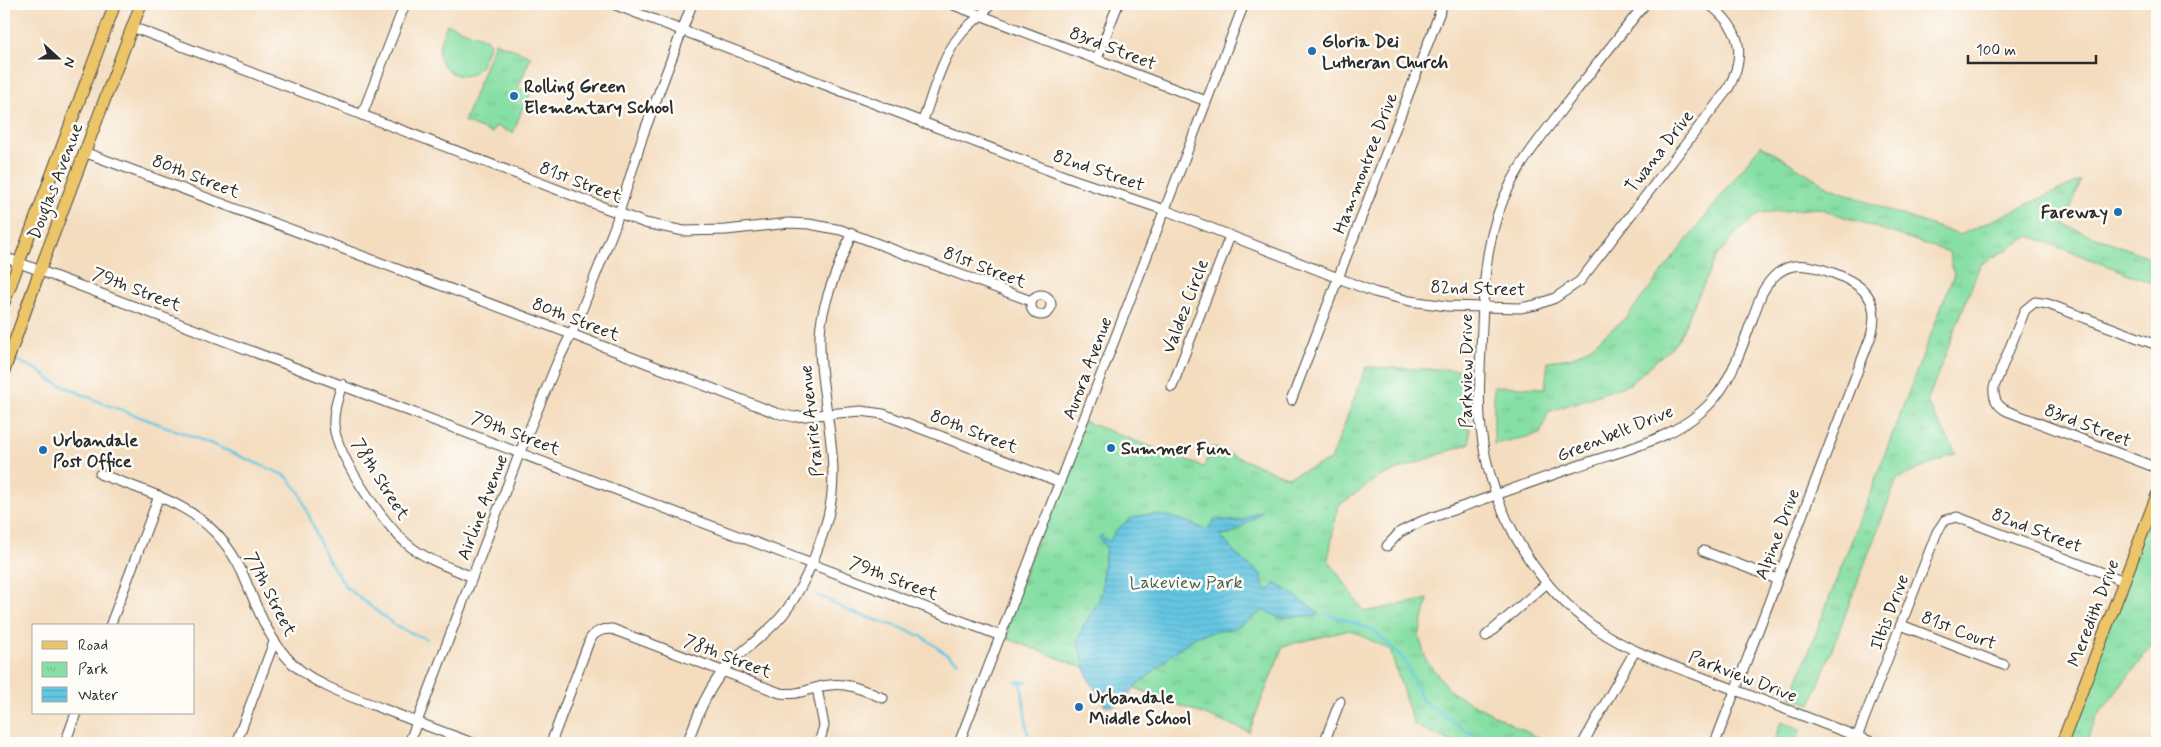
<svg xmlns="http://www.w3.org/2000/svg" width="2161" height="747" font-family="Mynerve,sans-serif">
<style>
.grass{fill:#86dfa4;stroke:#588568}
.park{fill:url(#park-tufts);stroke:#588568}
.water{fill:url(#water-rules);stroke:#487886}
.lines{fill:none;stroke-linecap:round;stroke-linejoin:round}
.stream{stroke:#64c6e2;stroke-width:2.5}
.minor-casing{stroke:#494641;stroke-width:11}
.major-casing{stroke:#494641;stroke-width:13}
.minor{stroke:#fff;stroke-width:9}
.major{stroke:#edc569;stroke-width:11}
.poi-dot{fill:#1f6fb2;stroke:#fdfcf7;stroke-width:2}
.labels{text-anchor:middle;stroke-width:5;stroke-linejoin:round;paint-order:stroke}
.poi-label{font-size:18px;font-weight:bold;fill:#2b2b2b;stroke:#fdfcf7;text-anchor:start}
.street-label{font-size:18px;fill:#2b2b2b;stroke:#fdfcf7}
.park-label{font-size:18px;fill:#46614f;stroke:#fdfcf7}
</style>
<defs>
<pattern id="park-tufts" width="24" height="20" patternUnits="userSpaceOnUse" patternTransform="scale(1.25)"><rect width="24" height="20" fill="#86dfa4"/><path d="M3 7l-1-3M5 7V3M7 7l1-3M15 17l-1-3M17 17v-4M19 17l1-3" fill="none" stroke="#74c08d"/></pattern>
<pattern id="water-rules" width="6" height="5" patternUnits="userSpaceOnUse" patternTransform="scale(1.25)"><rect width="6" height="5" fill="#64c6e2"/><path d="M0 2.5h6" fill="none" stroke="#57aac2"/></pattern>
</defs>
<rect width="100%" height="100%" fill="#fdfcf7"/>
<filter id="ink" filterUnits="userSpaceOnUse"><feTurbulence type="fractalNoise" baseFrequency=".02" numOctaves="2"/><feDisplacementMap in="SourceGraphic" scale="10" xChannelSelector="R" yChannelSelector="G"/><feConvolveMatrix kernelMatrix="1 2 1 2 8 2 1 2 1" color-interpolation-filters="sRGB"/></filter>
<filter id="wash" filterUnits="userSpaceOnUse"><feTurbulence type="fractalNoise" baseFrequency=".0096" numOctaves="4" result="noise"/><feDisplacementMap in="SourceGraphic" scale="20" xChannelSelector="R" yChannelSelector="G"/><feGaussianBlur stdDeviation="1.12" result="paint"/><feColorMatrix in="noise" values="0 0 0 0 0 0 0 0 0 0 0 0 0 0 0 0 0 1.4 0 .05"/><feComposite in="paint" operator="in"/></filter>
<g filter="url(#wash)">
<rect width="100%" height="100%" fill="#f4ddbf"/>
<path class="grass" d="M 447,24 L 487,39 L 490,44 C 486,52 483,66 476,71 C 461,83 441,71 439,54 C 438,43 444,33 447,24 Z"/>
<g class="park">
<polygon points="495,42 531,56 518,88 531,93 525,108 523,107 513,133 495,126 492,133 464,122"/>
<polygon points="1761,145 1827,186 1885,209 1960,235 2081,180 2064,225 2157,260 2157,285 2030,236 1980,265 1927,402 1956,453 1897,479 1811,704 1791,698 1954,274 1949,252 1818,208 1760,213 1738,231 1716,257 1677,342 1630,384 1548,412 1540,434 1494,444 1494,386 1545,388 1548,361 1571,358 1590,347 1627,317"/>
<polygon points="1366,367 1468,370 1470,443 1379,477 1338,506 1328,560 1365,612 1428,599 1419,636 1426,660 1452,693 1548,743 1455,743 1414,725 1390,650 1350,630 1283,646 1249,732 1001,636 1083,421 1204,467 1212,447 1287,477 1331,460"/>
<polygon points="2157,495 2157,639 2096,718 2086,743 2062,743"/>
<polygon points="1781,722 1801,729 1795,743 1773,743"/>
</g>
<path class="water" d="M 1261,511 L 1260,514 L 1230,535 L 1219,534 L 1240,558 L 1262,575 L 1263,585 L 1267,590 L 1271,589 L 1276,583 L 1278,584 L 1318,612 L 1318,615 L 1280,618 L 1265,611 C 1255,614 1248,622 1239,626 C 1227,632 1214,630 1201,635 C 1182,642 1159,668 1141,682 C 1130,691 1122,709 1105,706 L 1088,678 L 1077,641 L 1083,627 L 1098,602 L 1102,592 L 1103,567 L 1106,547 L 1099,538 L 1101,535 L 1109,542 C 1131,500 1172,515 1207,530 L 1215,519 C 1223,519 1234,523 1241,520 C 1249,518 1251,513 1261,511 Z"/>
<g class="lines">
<g class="stream">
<polyline points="18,361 38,370 52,381 100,402 207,442 286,476 299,491 325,555 346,587 397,627 427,639"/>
<path d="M 816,594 C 827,599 839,607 851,612 C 875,621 901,625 924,638 C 937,646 946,656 959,662"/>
<polyline points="1327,614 1372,629 1403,658 1423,701 1463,729 1488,743"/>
<polyline points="1016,682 1027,682"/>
<polyline points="1021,682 1029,743"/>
</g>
</g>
</g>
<g filter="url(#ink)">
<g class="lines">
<g class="minor-casing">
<g id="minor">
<path d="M 613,4 L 1072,179 L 1165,210 L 1374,292 L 1410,301 L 1447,306 L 1520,308 L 1536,305 L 1555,298 L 1580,281 L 1728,89 C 1747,53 1741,29 1709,4"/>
<polyline points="951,4 1206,101"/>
<path d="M 1645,4 C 1617,38 1590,73 1563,108 C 1545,132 1525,156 1511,183 C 1487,228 1484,277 1482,326 C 1481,356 1478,388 1480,418 C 1486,499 1529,582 1597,629 C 1632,653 1673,666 1712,681 C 1766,702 1820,722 1874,743"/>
<polyline points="132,27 645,223 684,231 726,230 789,223 809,224 841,230 1031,301"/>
<polyline points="1097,59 1118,4"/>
<polyline points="362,115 405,4"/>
<path d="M 922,123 C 933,94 941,58 961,34 C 970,23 982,16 991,4"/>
<polyline points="84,152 571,334 776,413 794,417 861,411 883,414 1060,482"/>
<polyline points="4,257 1001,636"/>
<circle cx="1041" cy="305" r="10"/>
<path d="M 2157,345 L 2048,304 L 2035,302 L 2025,310 L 1994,387 C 1993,399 1997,406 2007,411 L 2157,468"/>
<path d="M 342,384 C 338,398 333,411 334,426 C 337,456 386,529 411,547 C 429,561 452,568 472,577"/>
<polyline points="1172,387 1230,236"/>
<polyline points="1291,401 1443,4"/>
<path d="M 100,474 C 160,497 212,508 242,572 C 256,604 267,639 293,664 C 318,687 350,696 381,708 C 412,720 442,732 473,743"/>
<path d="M 1387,546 L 1400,532 L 1422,521 C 1472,503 1522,486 1572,468 C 1619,451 1680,439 1714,399 C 1736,374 1749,325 1762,293 C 1780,260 1802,261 1833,273 C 1865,285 1881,300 1871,336 L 1715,743"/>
<polyline points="1703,551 1777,579"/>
<polyline points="1901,625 2004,665"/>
<polyline points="110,626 159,496"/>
<polyline points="1486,636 1547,583"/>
<polyline points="817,688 824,726 819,743"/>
<polyline points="1857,737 1937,532 1945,520 1957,517 2124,581"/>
<polyline points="65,743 76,713"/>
<polyline points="236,743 274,642"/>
<polyline points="409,743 520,452 557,363 577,322 615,226 643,135 692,4"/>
<path d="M 551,743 L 590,639 C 596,631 602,629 612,629 L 780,693 C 801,696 810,687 830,685 C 848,682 867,692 883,698"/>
<path d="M 687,743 C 698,714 709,684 732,661 C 750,644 770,632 785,612 C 803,588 815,558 824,530 C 847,464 818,402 820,335 C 821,303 840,264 851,234"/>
<polyline points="959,743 1244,4"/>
<polyline points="1324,743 1340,701"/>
<polyline points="1583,743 1635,651"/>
</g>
</g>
<g class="major-casing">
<g id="major">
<polyline points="4,303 115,4"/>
<polyline points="4,371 40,270 141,4"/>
<polyline points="2062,743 2157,495"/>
</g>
</g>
<use href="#minor" class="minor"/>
<use href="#major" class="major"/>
</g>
</g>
<g class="poi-dot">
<circle cx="1312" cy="51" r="5"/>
<circle cx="514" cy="96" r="5"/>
<circle cx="2118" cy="212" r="5"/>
<circle cx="1111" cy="448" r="5"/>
<circle cx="43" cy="450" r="5"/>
<circle cx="1079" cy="707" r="5"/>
</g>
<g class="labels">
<g class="poi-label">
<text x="1322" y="47">Gloria Dei<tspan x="1322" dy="21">Lutheran Church</tspan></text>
<text x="524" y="92">Rolling Green<tspan x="524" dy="21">Elementary School</tspan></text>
<text x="2108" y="218" text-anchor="end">Fareway</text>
<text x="53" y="446">Urbandale<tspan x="53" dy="21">Post Office</tspan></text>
<text x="1121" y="454">Summer Fun</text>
<text x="1089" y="703">Urbandale<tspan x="1089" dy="21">Middle School</tspan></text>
</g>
<g class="street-label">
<text transform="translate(1113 48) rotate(21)" y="6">83rd Street</text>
<text transform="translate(1659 151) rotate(-52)" y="6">Twana Drive</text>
<text transform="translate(1365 163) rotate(-69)" y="6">Hammontree Drive</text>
<text transform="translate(1099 170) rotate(19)" y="6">82nd Street</text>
<text transform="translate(196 176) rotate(21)" y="6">80th Street</text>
<text transform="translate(55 181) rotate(-69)" y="6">Douglas Avenue</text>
<text transform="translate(581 182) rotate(21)" y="6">81st Street</text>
<text transform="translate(985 267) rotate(21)" y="6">81st Street</text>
<text transform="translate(1478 288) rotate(2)" y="6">82nd Street</text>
<text transform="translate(137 289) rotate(21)" y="6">79th Street</text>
<text transform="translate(1185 306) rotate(-69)" y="6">Valdez Circle</text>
<text transform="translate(576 319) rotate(21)" y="6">80th Street</text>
<text transform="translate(1087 368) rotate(-69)" y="6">Aurora Avenue</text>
<text transform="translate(1466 371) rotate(-90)" y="6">Parkview Drive</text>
<text transform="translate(811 421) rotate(-96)" y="6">Prairie Avenue</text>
<text transform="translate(2088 425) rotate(21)" y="6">83rd Street</text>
<text transform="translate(974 431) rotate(21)" y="6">80th Street</text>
<text transform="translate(516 433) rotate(21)" y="6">79th Street</text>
<text transform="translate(1615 433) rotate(-22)" y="6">Greenbelt Drive</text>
<text transform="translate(381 479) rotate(58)" y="6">78th Street</text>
<text transform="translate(482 507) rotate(-69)" y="6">Airline Avenue</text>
<text transform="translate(2037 530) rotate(21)" y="6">82nd Street</text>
<text transform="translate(1777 534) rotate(-69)" y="6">Alpine Drive</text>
<text transform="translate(894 578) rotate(21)" y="6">79th Street</text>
<text transform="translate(271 594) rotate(63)" y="6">77th Street</text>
<text transform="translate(1889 612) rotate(-69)" y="6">Iltis Drive</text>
<text transform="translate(2093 613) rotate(-69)" y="6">Meredith Drive</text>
<text transform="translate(1959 630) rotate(21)" y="6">81st Court</text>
<text transform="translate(728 656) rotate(21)" y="6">78th Street</text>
<text transform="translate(1743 676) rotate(21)" y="6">Parkview Drive</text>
</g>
<g class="park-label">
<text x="1186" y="588">Lakeview Park</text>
</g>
</g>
<rect width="2161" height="747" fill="none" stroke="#fdfcf7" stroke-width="20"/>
<rect x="32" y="624" width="162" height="90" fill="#fdfcf7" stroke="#a9a8a5"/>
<rect x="42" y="641" width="25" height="8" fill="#edc569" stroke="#a9a8a5"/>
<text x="78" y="650" font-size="15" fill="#2b2b2b">Road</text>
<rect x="42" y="662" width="25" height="15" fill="url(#park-tufts)" stroke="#a9a8a5"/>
<text x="78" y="674" font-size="15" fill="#2b2b2b">Park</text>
<rect x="42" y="687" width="25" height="15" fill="url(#water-rules)" stroke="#a9a8a5"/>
<text x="78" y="700" font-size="15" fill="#2b2b2b">Water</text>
<g transform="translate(58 58) rotate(111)" stroke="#fdfcf7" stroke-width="4" paint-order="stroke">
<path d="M0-4L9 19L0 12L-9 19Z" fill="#2b2b2b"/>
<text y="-8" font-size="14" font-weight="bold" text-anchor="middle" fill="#2b2b2b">N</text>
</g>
<path d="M1968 55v8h128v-8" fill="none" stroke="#2b2b2b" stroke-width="2.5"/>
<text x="1976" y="55" font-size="15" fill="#2b2b2b" stroke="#fdfcf7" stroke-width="4" paint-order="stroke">100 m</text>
</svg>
